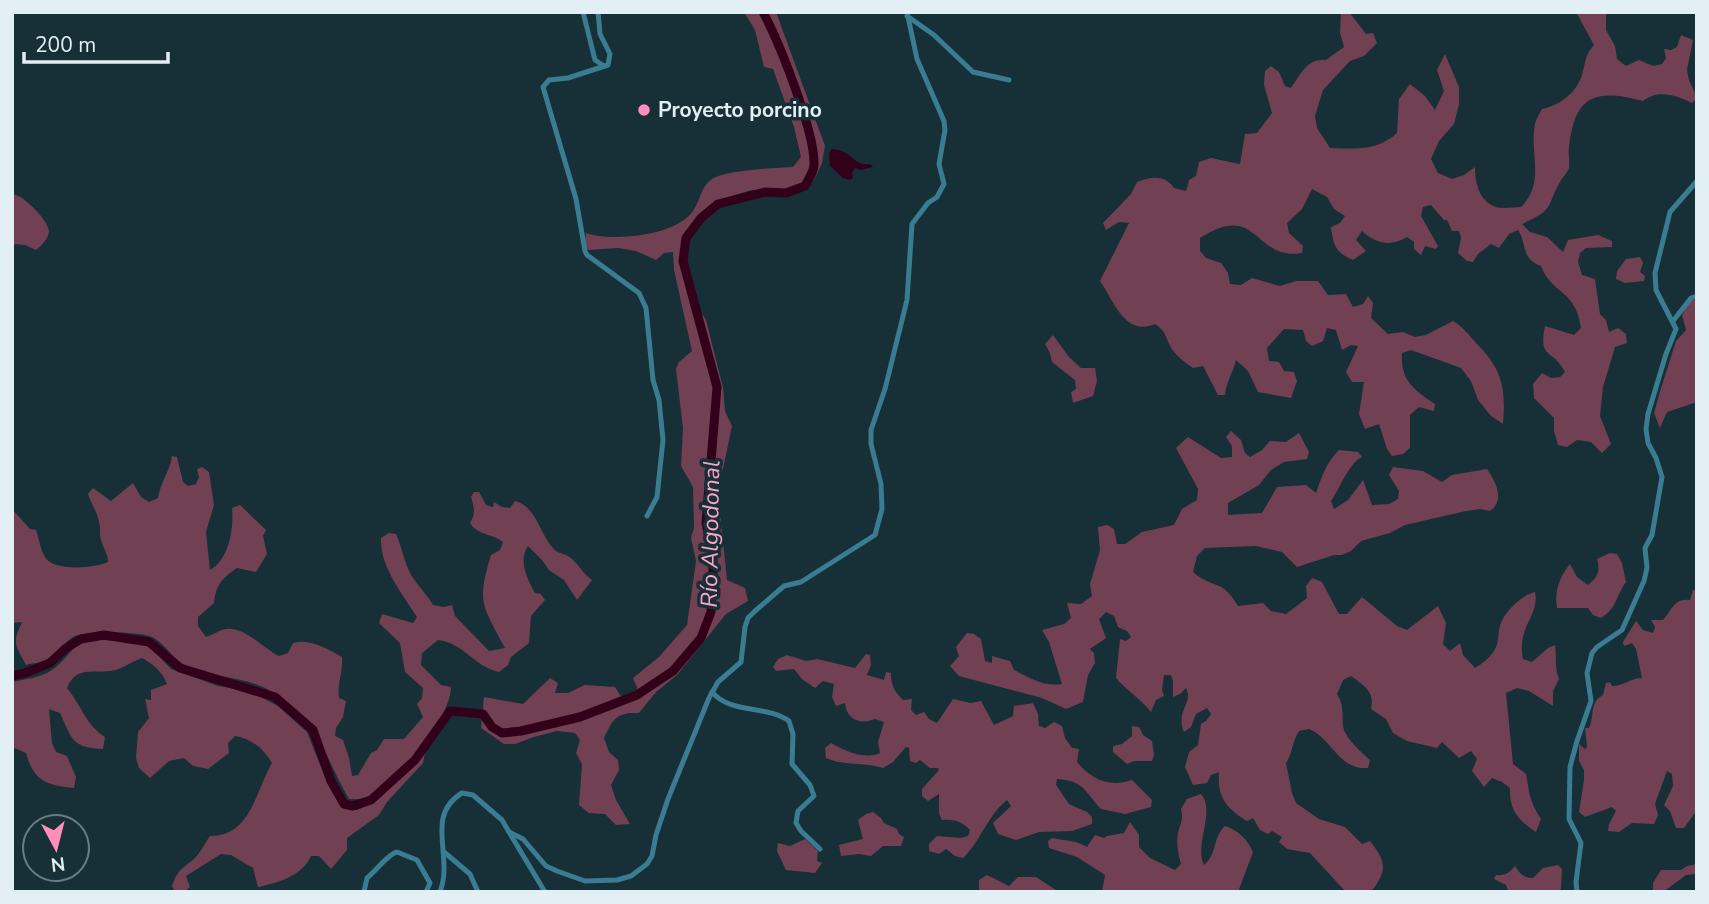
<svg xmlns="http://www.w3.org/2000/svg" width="1709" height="904" font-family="'Nunito Sans',sans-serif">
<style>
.green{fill:#714053}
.water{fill:#330019}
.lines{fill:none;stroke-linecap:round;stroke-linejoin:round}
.river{stroke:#330019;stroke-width:9}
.street{stroke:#3a7d92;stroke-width:5}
.poi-dot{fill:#ff8eba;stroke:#172f37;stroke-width:2.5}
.labels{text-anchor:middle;stroke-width:7;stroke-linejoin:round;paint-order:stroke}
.poi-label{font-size:21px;font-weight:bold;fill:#e2f0f5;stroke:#172f37;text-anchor:start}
.water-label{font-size:23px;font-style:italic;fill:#fba5c5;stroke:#172f37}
</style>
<rect width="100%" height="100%" fill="#172f37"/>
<g class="green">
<path d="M 744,12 L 776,12 L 825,146 L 822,163 L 814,180 L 793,189 L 751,190 L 723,199 L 700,217 L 686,238 L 682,262 L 690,295 L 706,320 L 723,388 L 725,411 L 732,426 L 718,493 L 727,580 L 745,588 L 748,601 L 726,614 L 677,675 L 656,692 L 639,713 C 616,712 613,719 604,738 L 609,752 L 618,760 L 619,770 L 611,785 L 616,800 L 630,824 L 616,825 L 605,814 L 589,813 L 579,805 L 582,764 L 576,753 L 580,740 L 575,733 L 557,731 L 534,737 L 515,744 L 504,744 L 481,728 L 484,697 L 523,704 L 550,678 L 558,683 L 555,693 L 568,693 L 585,685 L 615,687 L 622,698 L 638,690 L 633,678 L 659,657 L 687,625 L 696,561 L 691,538 L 694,528 L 693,487 L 681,466 L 683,428 L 676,369 L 679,362 L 692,351 L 674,270 L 673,252 L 664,253 L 656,260 L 636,251 L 618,248 L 588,250 L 585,242 L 586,233 C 612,242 676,236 693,211 C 700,201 701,186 712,179 C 726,170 775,168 793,167 L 801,157 L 794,127 L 773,69 L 764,67 L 755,30 Z"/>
<path d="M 1341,12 L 1349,12 L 1366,34 L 1373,33 L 1377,43 L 1364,56 L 1350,61 L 1323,90 L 1315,116 L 1317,128 L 1330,148 C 1356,149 1377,151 1397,133 L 1399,99 L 1410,84 L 1425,96 L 1435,110 L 1444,91 L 1437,70 L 1445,54 L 1459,87 L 1459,104 L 1454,124 L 1439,141 L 1431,159 L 1438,173 L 1452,179 L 1464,175 L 1475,167 C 1475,183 1479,201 1496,207 C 1503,209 1514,207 1521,207 C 1546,183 1529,153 1535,124 C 1536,119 1540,113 1542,109 C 1561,105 1579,91 1583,71 C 1586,59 1586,54 1594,45 L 1576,12 L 1606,12 L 1606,30 L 1615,46 L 1617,59 L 1626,66 L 1639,60 L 1653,66 L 1662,64 L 1666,58 L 1664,49 L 1671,50 L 1677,47 L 1681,35 L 1693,40 L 1687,70 L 1689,80 L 1697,98 L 1692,103 C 1676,95 1658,89 1643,101 C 1596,89 1575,94 1569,147 C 1568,153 1570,162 1569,168 C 1567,173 1562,178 1560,182 C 1545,209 1555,209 1522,224 L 1530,232 L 1547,237 L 1563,252 L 1568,240 L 1598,235 L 1612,241 L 1612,247 L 1586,248 L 1580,253 L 1578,262 L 1582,275 L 1595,279 L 1600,314 L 1606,320 L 1609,332 L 1618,328 L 1626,334 L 1627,343 L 1615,347 L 1603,387 L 1600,416 L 1611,444 L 1602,453 L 1591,442 L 1577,440 L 1567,447 L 1558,445 L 1554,431 L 1554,418 L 1534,398 L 1533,384 L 1542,373 L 1551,378 L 1560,377 L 1565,372 C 1553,348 1538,361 1545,326 L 1574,335 L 1581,328 C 1575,288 1553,296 1541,266 C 1520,258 1528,245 1518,230 L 1509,234 L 1499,248 L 1491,244 L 1478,254 L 1473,262 L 1467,261 L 1458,253 L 1461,238 L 1459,231 L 1452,231 L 1447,220 L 1444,220 L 1431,205 L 1423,207 L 1421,216 L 1438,246 L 1436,249 L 1425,246 L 1421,255 L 1414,249 L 1414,242 L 1407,237 C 1390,247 1377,244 1362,231 L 1356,240 L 1366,251 L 1353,260 C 1336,253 1333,245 1331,227 L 1340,223 L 1345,216 L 1334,209 L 1327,197 L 1312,189 L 1302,209 L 1287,223 L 1289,233 L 1303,246 L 1302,253 C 1253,261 1259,200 1200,238 L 1200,251 L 1206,258 L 1221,263 L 1228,273 L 1230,284 L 1241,285 L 1252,278 L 1280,286 L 1296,281 L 1318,281 L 1328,295 L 1346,294 L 1353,307 L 1363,304 L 1368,296 L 1373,303 L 1371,318 L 1388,334 L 1403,332 L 1415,337 L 1426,335 L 1453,321 C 1463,327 1469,335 1477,344 C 1502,369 1506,388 1503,424 L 1491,416 L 1478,400 L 1471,381 L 1461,368 L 1411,350 L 1402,353 C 1400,380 1414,390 1435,404 L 1434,411 L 1419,407 L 1410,415 L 1410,448 L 1403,454 L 1392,456 L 1387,449 L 1379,424 L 1365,429 L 1359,414 L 1364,382 L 1352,382 L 1346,372 L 1358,346 L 1351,345 L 1342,350 L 1336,330 L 1327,328 L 1323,341 L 1312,346 L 1306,341 L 1303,330 L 1284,329 L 1267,348 L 1269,361 L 1279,362 L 1284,371 L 1294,372 L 1297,381 L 1291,398 L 1258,392 L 1248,371 L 1236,360 C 1233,373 1226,382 1225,395 L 1218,395 L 1203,366 L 1193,368 C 1187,364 1180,359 1175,353 C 1165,342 1169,333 1155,324 C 1125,337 1114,301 1100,281 L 1129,223 L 1119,222 L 1106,230 L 1103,223 L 1131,194 L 1137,182 C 1151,177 1164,174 1174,188 L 1186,191 L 1189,180 L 1196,176 L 1199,162 L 1211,158 L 1240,164 L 1245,134 L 1257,133 L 1272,113 L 1264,85 L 1265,71 L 1271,66 L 1279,72 L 1285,86 L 1291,88 C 1301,74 1307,58 1326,60 L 1344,47 L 1340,33 Z"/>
<path d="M 12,194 C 23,194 50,222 49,232 C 48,239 41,246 36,250 L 25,245 L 15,244 L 12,248 Z"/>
<polygon points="1640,257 1643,263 1640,272 1645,276 1644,281 1625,283 1616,279 1617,271 1626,259"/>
<polygon points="1697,299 1697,402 1667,412 1660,428 1654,413 1661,388 1676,341 1686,330 1682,315 1690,301"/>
<polygon points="1053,335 1069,357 1081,368 1095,368 1097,381 1093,396 1073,403 1071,392 1076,389 1075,380 1052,362 1050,353 1045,344"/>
<path d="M 1231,431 L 1241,440 L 1245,453 L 1250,457 L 1262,450 L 1270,441 L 1286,442 L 1299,433 L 1309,452 L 1307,459 L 1284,462 L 1271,470 L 1259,485 L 1228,503 L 1228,515 L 1262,513 L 1277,487 L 1306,485 L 1316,493 C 1322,476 1326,463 1339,450 L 1358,452 L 1362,457 C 1349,463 1340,488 1331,501 L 1334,509 L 1348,500 L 1363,480 L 1372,505 L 1389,504 L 1398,499 L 1399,491 L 1389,475 L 1393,467 L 1423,471 L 1442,482 L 1452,475 L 1487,469 C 1495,481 1506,499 1490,511 L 1480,509 L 1466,511 L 1405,525 L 1390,533 L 1361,541 L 1351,551 L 1342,555 L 1334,555 L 1297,567 L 1282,552 L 1256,546 L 1205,548 L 1197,556 L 1193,572 C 1213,590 1221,577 1238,606 L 1263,603 L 1271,611 L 1286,614 L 1307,598 L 1306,586 L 1312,578 L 1322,582 L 1339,614 L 1347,614 L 1362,597 L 1397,626 L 1407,630 L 1438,606 L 1446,623 L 1443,644 L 1450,651 L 1460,643 L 1463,655 L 1475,668 C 1482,664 1491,657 1495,649 C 1499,642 1498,633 1500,626 C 1503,613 1522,595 1535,592 C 1540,616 1516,627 1523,659 L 1532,662 L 1548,648 L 1555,645 C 1557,657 1554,667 1559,679 L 1553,691 L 1553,706 L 1529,691 L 1517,688 L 1506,693 L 1513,764 L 1526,774 C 1530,795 1529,800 1541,819 L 1536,832 C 1518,820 1509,810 1510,788 L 1502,782 L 1492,778 L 1484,787 L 1472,771 L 1477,759 L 1471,751 L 1459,758 L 1442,742 L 1437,748 L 1407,741 L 1393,733 L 1386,719 L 1371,709 C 1375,691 1364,686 1351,676 L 1343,680 L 1337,694 C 1347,710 1339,722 1346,734 C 1350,742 1363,754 1370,760 L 1368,768 C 1338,770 1333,739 1309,729 L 1299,731 C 1292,742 1293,752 1286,763 L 1292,793 L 1296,803 L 1319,819 L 1345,827 L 1362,844 L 1370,841 C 1381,855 1389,867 1377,883 C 1376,886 1372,891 1369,892 C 1363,894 1352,891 1345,891 L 1310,853 L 1287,849 L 1279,842 L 1282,837 L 1272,831 L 1268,834 L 1260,830 L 1253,818 L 1247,821 C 1226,808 1217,797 1219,772 L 1211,775 L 1207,783 L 1193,785 L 1185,767 L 1189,752 L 1198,745 L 1201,724 L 1206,721 L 1211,714 L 1207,708 L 1196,714 L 1191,727 L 1184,732 C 1175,711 1194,703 1186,688 L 1180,694 L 1173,697 L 1173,681 L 1171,675 L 1164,675 L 1162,690 L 1164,696 L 1156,700 L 1151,712 C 1141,699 1127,691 1116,678 L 1120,639 L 1126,641 L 1131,637 L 1127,631 L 1118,627 L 1114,616 L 1106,612 L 1099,619 L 1106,638 L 1090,649 L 1094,653 L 1095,663 L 1088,675 L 1083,702 L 1066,709 L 1042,698 L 959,676 L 950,666 L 959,656 L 956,647 L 967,633 L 974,634 L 981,639 L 985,661 L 992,663 L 992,656 L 1010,661 L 1014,670 C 1030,678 1044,687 1062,684 L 1049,642 L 1042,630 L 1064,624 L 1071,618 L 1067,603 L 1081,604 L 1092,596 L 1090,584 L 1100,550 L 1098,527 L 1107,525 L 1114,529 L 1117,544 L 1125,544 L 1142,532 L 1174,525 L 1182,509 L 1197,500 L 1198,489 L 1176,448 L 1188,437 L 1221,458 L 1232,457 L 1232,446 L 1226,437 Z"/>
<path d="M 172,456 L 177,457 L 183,482 L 188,486 L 196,484 L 199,477 L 197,469 L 202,467 L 209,472 L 214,505 L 206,532 L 210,570 C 229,560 234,528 232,508 L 240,505 L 266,530 L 263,536 L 267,554 L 256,572 L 237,568 C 222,578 216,585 214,603 L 198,617 L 198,626 L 206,637 C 213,635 219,630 226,629 C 244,626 263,648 279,656 L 288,653 L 293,643 C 309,638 328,649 342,657 C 343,672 337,684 339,698 L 346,701 L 343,717 L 336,728 L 335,736 L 343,740 L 349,758 L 352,776 L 358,775 L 371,753 L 377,750 L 384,739 L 404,739 L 423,717 L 417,704 L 422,698 L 423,688 L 405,672 L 400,643 L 379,623 L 382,614 L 413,623 L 417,617 C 402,593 380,567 381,538 L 389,533 L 396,534 C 403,549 405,569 416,582 C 422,590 428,596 433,605 L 444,607 L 452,605 L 455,616 L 489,651 L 505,648 C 483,606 476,603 491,555 L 500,550 L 503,542 C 492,533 478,536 470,523 C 476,514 474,507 471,497 L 474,492 L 479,492 L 486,505 L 493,507 L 494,502 L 502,507 L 510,508 L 515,501 C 537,507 539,533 553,548 C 557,553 562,553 568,556 C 577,561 582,573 592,580 L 577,600 L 564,580 L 549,570 L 542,560 L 528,546 C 518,561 527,578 535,593 L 541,594 L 545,600 L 531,616 L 529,643 L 511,657 L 508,665 L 499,672 C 473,666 464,643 438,640 L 422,653 L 421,665 L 441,685 L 451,687 C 451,719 397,780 370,796 C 365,800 355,799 349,799 C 336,777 327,754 316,732 C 308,717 274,690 258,685 C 235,676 209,677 186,666 C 173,659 166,645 154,638 C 143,631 87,631 75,636 C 64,641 58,656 47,661 C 41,664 33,662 26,665 C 15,644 12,644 22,622 L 12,623 L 12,509 L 30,529 L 36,530 C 39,538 40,549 45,557 C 53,572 95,568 108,562 C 108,553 103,548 101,540 C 99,534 101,528 99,522 C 97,511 91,504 88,494 L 93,488 L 111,501 L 133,483 L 141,497 L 149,502 L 158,498 C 160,483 170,471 172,456 Z"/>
<path d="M 1610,553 L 1617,554 L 1622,563 L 1626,582 C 1615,597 1618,607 1601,618 L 1593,615 L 1588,608 L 1557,608 C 1554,591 1560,576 1570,564 L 1577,577 L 1588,585 C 1597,578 1601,571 1597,559 Z"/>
<path d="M 1693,590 L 1697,590 L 1697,810 L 1684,828 L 1676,828 L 1670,811 L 1664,805 L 1673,786 L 1672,774 L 1667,771 L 1655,804 L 1658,815 L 1654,824 L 1632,823 L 1619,832 L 1608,831 L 1609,824 L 1616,811 L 1612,807 L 1585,817 L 1579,812 L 1584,780 L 1584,770 L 1579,761 L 1579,744 L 1585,749 L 1587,747 L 1585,728 L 1589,728 C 1595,716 1589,702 1603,695 L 1606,683 L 1610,682 L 1612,686 C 1624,686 1631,678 1642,678 L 1636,649 L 1632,643 L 1624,646 L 1623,642 L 1636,621 L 1643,630 L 1653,633 L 1655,627 L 1651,620 L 1663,620 C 1672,610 1674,598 1690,600 Z"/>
<path d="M 93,639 L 140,643 L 150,647 L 171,669 L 218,686 L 249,691 L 278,706 L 307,732 L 326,780 L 345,807 C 348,808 352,810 356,810 C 368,809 413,763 422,752 L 425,753 L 423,763 L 387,802 L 379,815 L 347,838 L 347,850 L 331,869 L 319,856 L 311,856 C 302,876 278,883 258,887 L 253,868 L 231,855 L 221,854 L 186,876 L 190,887 L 184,892 L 175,892 L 172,886 C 178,870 180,870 193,860 C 200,854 205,843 210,836 C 251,836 255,792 272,763 C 263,748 252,739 235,736 L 228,743 L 229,753 L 208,769 L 193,766 L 184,758 L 169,761 L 150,778 L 139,768 L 136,758 L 138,732 L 149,718 L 145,699 L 151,700 L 151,690 L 167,684 C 162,671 153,664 142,658 C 133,661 125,667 116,670 C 95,675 77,664 67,688 C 81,705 86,725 105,737 L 103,749 C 72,748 72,739 60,713 L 49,709 L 52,743 L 56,752 L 67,756 L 76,777 L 74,788 C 47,785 34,782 26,753 L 12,747 L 12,682 C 25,679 40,678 52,670 C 70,658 66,648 93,639 Z"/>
<path d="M 866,654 L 870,655 L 871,665 L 867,675 L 884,680 L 886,672 L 891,673 C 891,685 894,691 903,700 L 912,699 L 911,710 L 916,715 L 924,712 L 929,719 L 937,723 L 953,699 L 971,703 L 981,701 L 994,725 L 1013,716 L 1014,706 L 1033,703 L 1038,714 L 1039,726 L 1045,728 L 1054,722 L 1062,726 L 1065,738 L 1072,748 L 1079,749 L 1077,762 C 1091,779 1109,788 1132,780 L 1152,800 L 1151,807 L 1125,814 L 1101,809 C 1084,791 1085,781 1057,779 L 1056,785 L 1069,804 L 1087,812 L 1092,817 L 1092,824 L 1072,831 L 1039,832 L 1016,840 L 998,834 L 993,823 L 1011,806 L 1007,800 C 987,816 981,841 963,858 L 955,856 L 946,849 L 939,854 L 929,851 L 929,844 L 937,836 L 961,838 L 968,836 L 970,830 C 962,821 953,819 942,820 L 939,813 L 939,794 L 928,801 L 922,796 L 922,789 L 939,770 L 938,768 L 930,768 L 920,760 L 916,763 L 910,761 L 909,748 L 906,747 L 893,762 L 883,768 C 864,762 844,766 826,758 L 825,748 L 831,743 C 844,751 866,760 880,753 L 878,742 L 884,722 L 875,719 C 861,725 846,720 845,703 L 836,706 L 832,697 L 834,684 L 823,681 L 815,688 L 802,679 L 794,669 L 776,671 L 773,667 L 778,659 L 787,655 L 806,661 L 817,659 L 855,668 Z"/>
<polygon points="1132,726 1139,727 1143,735 1152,741 1154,755 1152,761 1134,761 1127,764 1113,752 1113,746 1122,744 1132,736"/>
<path d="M 1201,794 C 1216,812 1194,844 1204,865 C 1218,853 1212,838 1225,826 C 1238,830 1247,839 1253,852 L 1238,892 L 1102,892 L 1105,875 L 1077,857 L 1049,848 L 1048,841 L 1052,838 C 1066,841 1075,840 1087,847 L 1095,835 L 1104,838 L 1107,836 L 1124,833 L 1130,822 L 1139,835 L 1139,847 L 1150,858 L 1175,870 L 1181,864 C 1178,853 1176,844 1178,833 C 1180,823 1184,820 1181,809 L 1187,799 Z"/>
<polygon points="873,812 881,818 884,823 897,829 899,834 904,837 901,846 883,846 871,856 859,854 841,856 839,845 863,839 858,820 866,814"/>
<polygon points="805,839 818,851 817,861 822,863 815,873 786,870 777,851 778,843 790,846"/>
<polygon points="1697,864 1697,874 1686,875 1663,892 1653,890 1653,883 1661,870 1681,870 1687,866"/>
<path d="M 1558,865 L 1562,869 L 1561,889 L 1557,892 L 1509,892 L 1506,885 L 1494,879 L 1496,875 C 1505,876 1509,873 1515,866 C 1520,874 1524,878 1533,878 L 1543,868 Z"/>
<polygon points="987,875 1009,886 1018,877 1036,877 1059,892 979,892 979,880"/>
</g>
<path class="water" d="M 832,149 C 836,150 841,150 844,152 C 855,158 857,166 870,164 L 873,167 L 861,170 L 855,168 L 852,173 L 853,178 L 849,180 L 843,178 L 830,166 L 829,153 Z"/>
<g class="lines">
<path class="river" d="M 12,676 L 25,673 L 50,663 L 66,648 L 81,639 L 104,635 L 149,642 L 180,668 L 275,697 L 313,730 L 331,781 L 344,804 L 353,806 L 371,800 L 415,760 L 450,711 L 483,714 L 492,727 L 502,733 L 521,731 L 580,717 L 637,695 L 673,671 L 701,638 L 711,612 L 713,577 L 713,556 L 706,523 L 717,387 L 683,261 L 686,238 L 701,218 L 718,204 L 765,192 L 786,193 L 805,186 C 808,180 813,173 814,166 C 816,134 779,42 763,12"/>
<g class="street">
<polyline points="583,12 595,60 604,66"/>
<polyline points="598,12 600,34 610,54 608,65 568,78 549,80 543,87 576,199 585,251 587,255 639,293 646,308 653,380 659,400 663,440 657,497 647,516"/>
<polyline points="907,16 934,35 973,72 1009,80"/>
<polyline points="1673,321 1691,298 1697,296"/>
<path d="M 712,692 C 730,714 767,705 789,721 L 793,734 L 792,764 L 810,785 L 814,796 L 798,811 L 796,823 L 801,831 L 820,849"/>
<polyline points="509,832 545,892"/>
<polyline points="444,852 470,874 478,892"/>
<path d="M 364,892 L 367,878 C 376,871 388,854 397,852 L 417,860 L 430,883 L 426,892"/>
<path d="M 440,892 C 454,856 424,816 462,793 L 473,795 L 502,820 L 509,832 L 523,839 L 546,866 L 557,871 L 585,881 L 617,880 L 631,876 L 647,864 L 652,856 L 656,835 L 668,799 L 709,698 L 718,682 L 741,662 L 745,627 L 748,618 L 755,611 L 784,586 L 801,582 L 875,535 L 882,509 L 881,484 L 871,444 L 871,430 L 885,389 L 907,300 L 912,224 L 928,203 L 937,197 L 944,184 L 939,164 L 945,130 L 944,121 L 917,59 L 907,12"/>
<polyline points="1577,892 1576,882 1581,843 1569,819 1570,767 1577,741 1591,701 1587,673 1592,653 1597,647 1622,630 1644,581 1647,568 1645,548 1652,535 1662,477 1656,458 1648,443 1646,429 1648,414 1666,354 1676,329 1656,290 1655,273 1670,212 1697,181"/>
</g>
</g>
<circle class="poi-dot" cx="644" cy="110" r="7"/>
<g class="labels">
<g class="poi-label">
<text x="658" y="117">Proyecto porcino</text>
</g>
<g class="water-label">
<text transform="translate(710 534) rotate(-89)" y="8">Río Algodonal</text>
</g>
</g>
<rect width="1709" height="904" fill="none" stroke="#e2f0f5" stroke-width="28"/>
<g transform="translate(56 848) rotate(173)"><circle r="33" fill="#172f37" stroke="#687c83" stroke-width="2"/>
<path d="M0-5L12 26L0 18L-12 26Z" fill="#ff8eba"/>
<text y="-10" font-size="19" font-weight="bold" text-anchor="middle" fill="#e2f0f5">N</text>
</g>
<path d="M24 52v10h144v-10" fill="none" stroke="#e2f0f5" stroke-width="3.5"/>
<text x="35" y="52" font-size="21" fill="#e2f0f5" stroke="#172f37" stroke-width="5" paint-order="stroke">200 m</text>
</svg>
